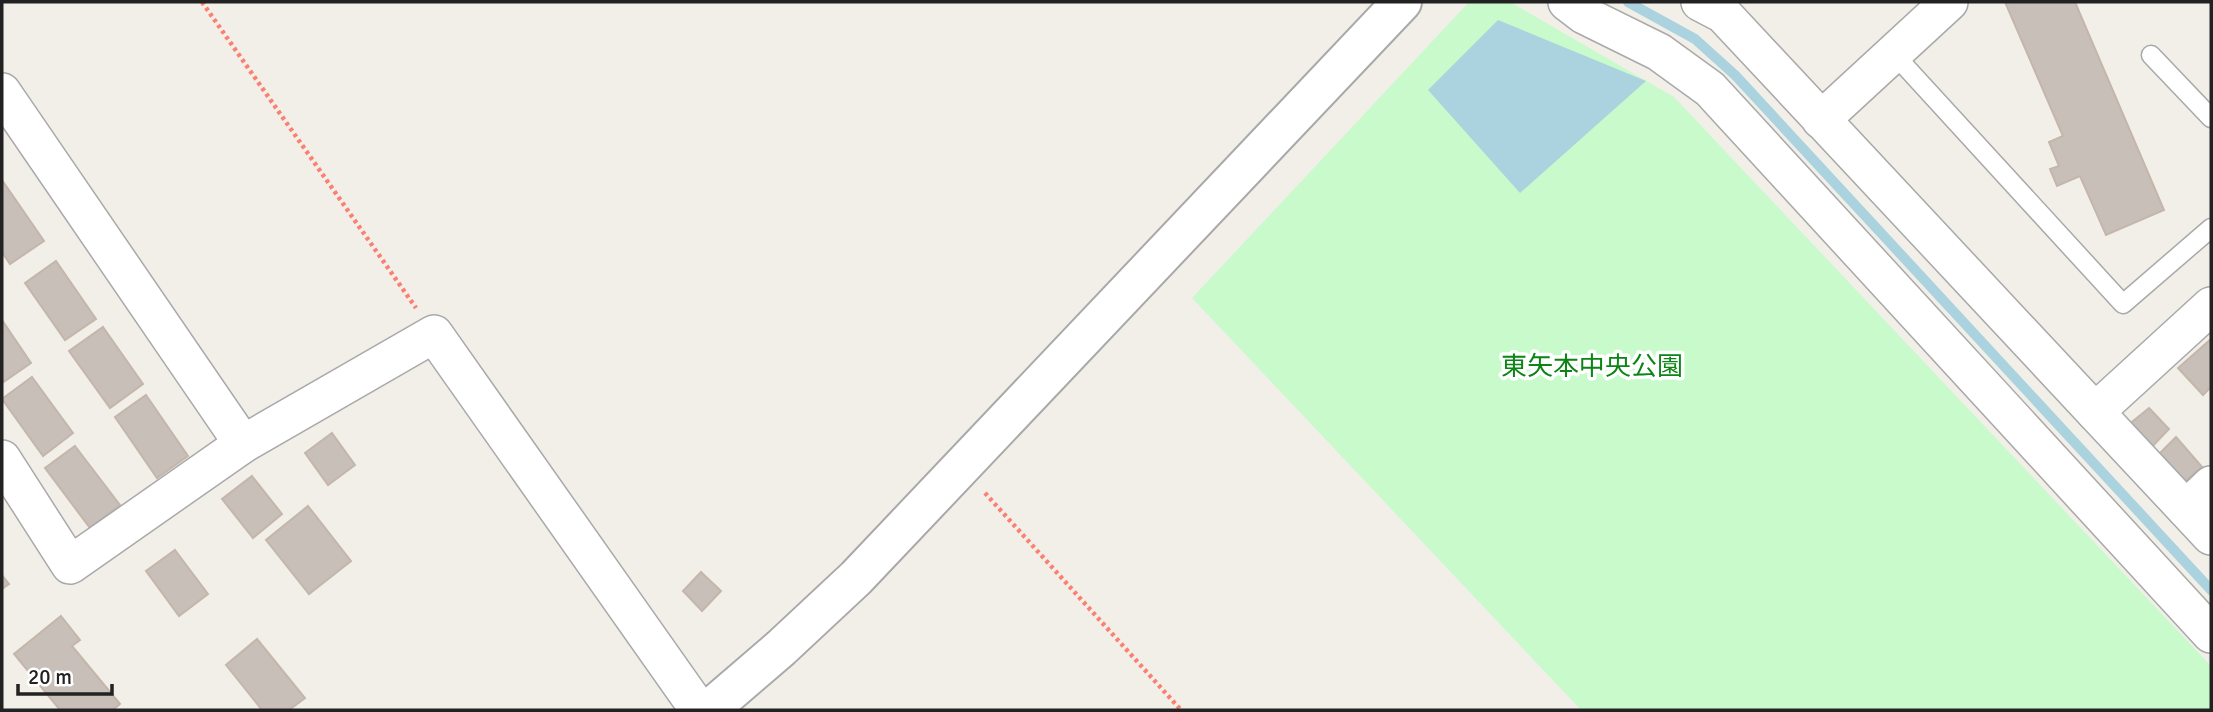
<svg xmlns="http://www.w3.org/2000/svg" width="2213" height="712" font-family="Signika,'Noto Sans JP',sans-serif">
<style>
.park{fill:#c8facc}
.water{fill:#aad3df}
.lines{fill:none;stroke-linecap:round;stroke-linejoin:round}
.stream{stroke:#aad3df;stroke-width:10}
.building{fill:#c7bfb8;stroke:#c4b6ab;stroke-width:2}
.service-casing{stroke:#a9a9a9;stroke-width:21}
.minor-casing{stroke:#a9a9a9;stroke-width:40}
.tertiary-casing{stroke:#a9a9a9;stroke-width:42}
.path{stroke:#fa8072;stroke-width:4.5;stroke-dasharray:3.5 3.5;stroke-linecap:butt}
.service{stroke:#fff;stroke-width:18}
.minor{stroke:#fff;stroke-width:37}
.tertiary{stroke:#fff;stroke-width:38}
.labels{text-anchor:middle;stroke-width:7;stroke-linejoin:round;paint-order:stroke}
.park-label{font-size:26px;fill:#0c8416;stroke:#fff}
</style>
<rect width="100%" height="100%" fill="#f2efe9"/>
<polygon class="park" points="1469,2 1510,2 1674,97 2211,666 2211,710 1581,710 1192,298"/>
<polygon class="water" points="1498,20 1646,81 1520,193 1428,90"/>
<g class="lines">
<polyline class="stream" points="1628,2 1695,39 1735,75 2211,590"/>
</g>
<g class="building">
<polygon points="2005,2 2075,2 2164,210 2106,235 2080,176 2057,186 2050,169 2059,166 2049,142 2063,136"/>
<polygon points="2,180 44,241 10,264 2,252"/>
<polygon points="56,261 96,319 65,340 25,283"/>
<polygon points="2,320 31,363 2,383"/>
<polygon points="103,327 143,384 110,408 69,351"/>
<polygon points="2211,339 2211,387 2203,395 2178,368"/>
<polygon points="32,377 73,433 43,456 2,399"/>
<polygon points="146,395 188,456 157,478 115,417"/>
<polygon points="2149,408 2169,429 2148,451 2127,426"/>
<polygon points="332,433 355,465 328,485 305,453"/>
<polygon points="2176,437 2202,467 2183,483 2158,455"/>
<polygon points="75,446 120,505 90,528 45,468"/>
<polygon points="252,476 282,514 253,538 222,499"/>
<polygon points="308,506 351,561 309,594 266,540"/>
<polygon points="175,550 208,594 179,616 146,571"/>
<polygon points="701,572 721,591 702,611 683,591"/>
<polygon points="2,575 9,584 2,589"/>
<polygon points="61,616 80,640 72,646 120,704 113,710 60,710 14,654"/>
<polygon points="257,639 305,698 289,710 262,710 226,665"/>
</g>
<g class="lines">
<g class="service-casing">
<g id="service">
<polyline points="1893,53 2123,304 2211,228"/>
<polyline points="2151,55 2211,118"/>
</g>
</g>
<g class="minor-casing">
<g id="minor">
<polyline points="1567,2 1584,15 1659,52 1710,89 2211,634"/>
<polyline points="1700,2 1723,14 2095,412"/>
<polyline points="2,92 243,444"/>
<polyline points="1821,120 1949,2"/>
<polyline points="2211,306 2095,412 2211,536"/>
<polyline points="2,459 70,565 243,444 434,334 699,710"/>
<polyline points="2186,509 2211,485"/>
</g>
</g>
<g class="tertiary-casing">
<polyline id="tertiary" points="709,710 781,648 856,578 1402,2"/>
</g>
<g class="path">
<polyline points="202,2 416,308"/>
<polyline points="985,493 1181,710"/>
</g>
<use href="#service" class="service"/>
<use href="#minor" class="minor"/>
<use href="#tertiary" class="tertiary"/>
</g>
<g class="labels">
<g class="park-label">
<text x="1592" y="375">東矢本中央公園</text>
</g>
</g>
<rect width="2213" height="712" fill="none" stroke="#222222" stroke-width="7"/>
<path d="M18 684v10h94v-10" fill="none" stroke="#222222" stroke-width="3.5"/>
<text x="28" y="684" font-size="21" fill="#222222" stroke="#ffffff" stroke-width="5" paint-order="stroke">20 m</text>
</svg>
